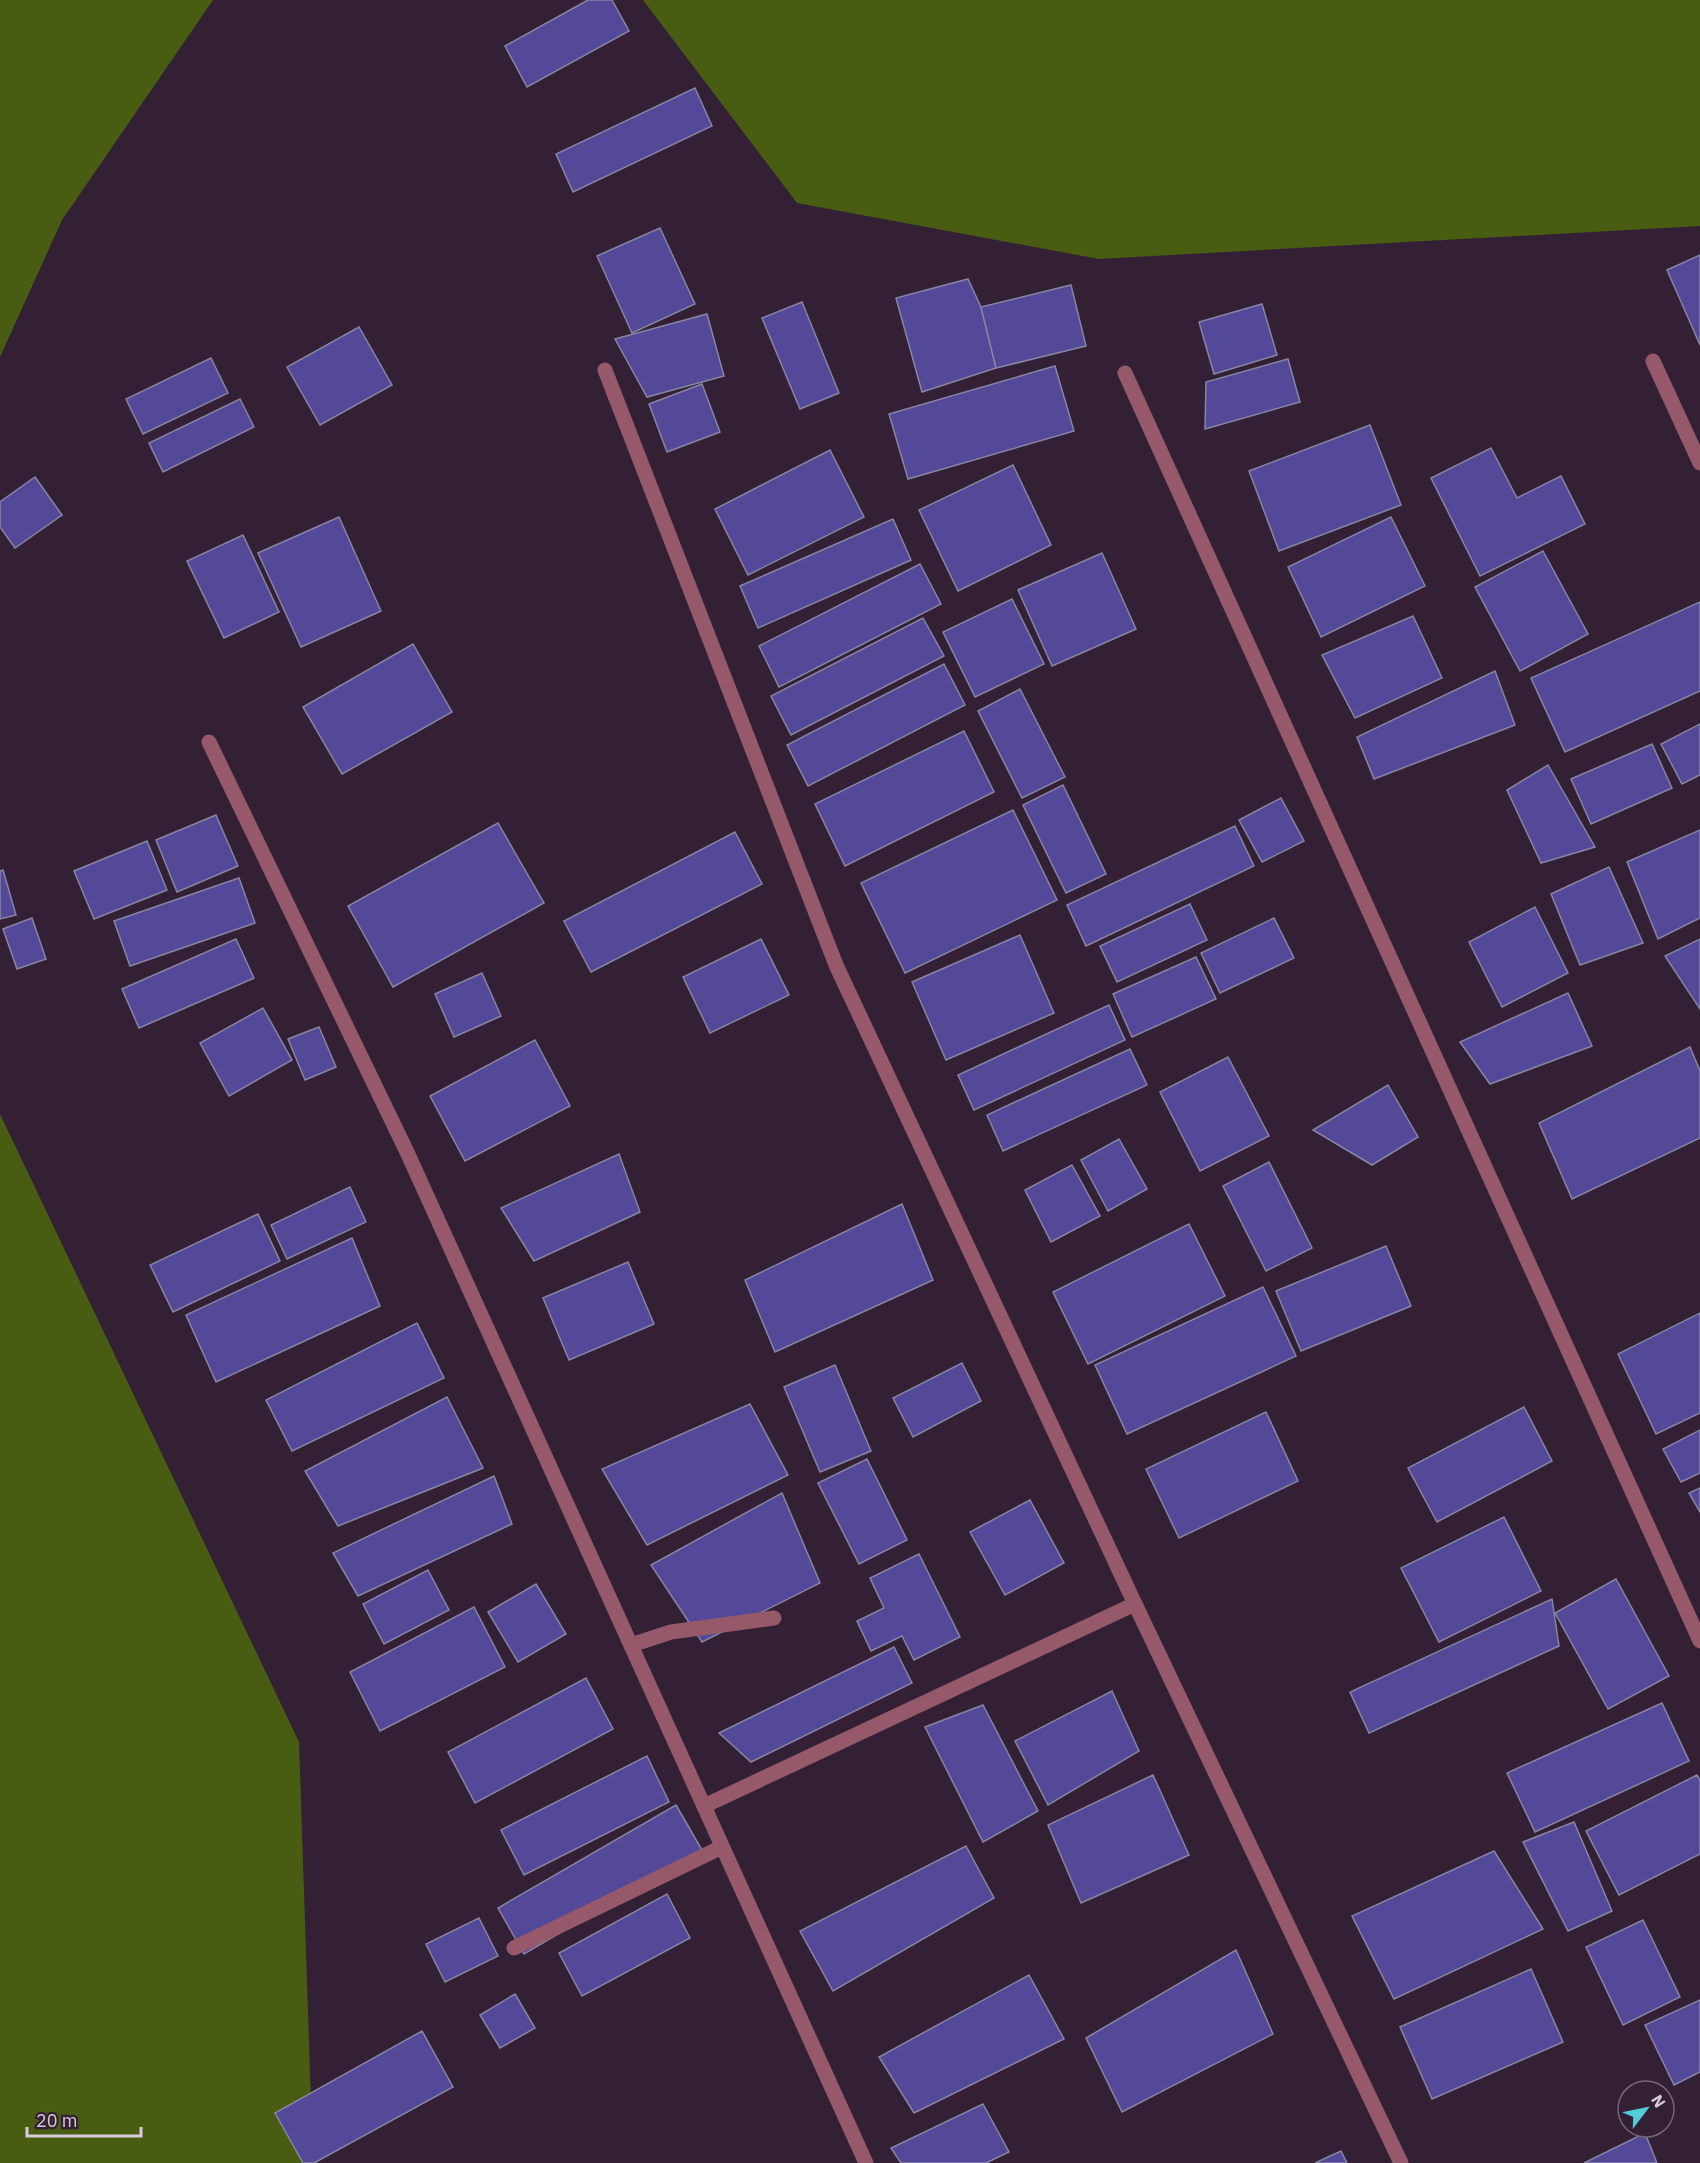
<svg xmlns="http://www.w3.org/2000/svg" width="1700" height="2163" font-family="'IBM Plex Sans',sans-serif">
<style>
.forest{fill:#485d12}
.building{fill:#544899;stroke:#8685a3;stroke-width:1.5}
.lines{fill:none;stroke-linecap:round;stroke-linejoin:round}
.minor{stroke:#96596a;stroke-width:15}
</style>
<rect width="100%" height="100%" fill="#332035"/>
<g class="forest">
<polygon points="0,0 213,0 62,220 0,357"/>
<polygon points="643,0 1700,0 1700,226 1099,259 797,203"/>
<polygon points="0,1114 299,1742 313,2163 0,2163"/>
</g>
<g class="building">
<polygon points="588,0 612,0 629,31 527,87 505,46"/>
<polygon points="695,88 712,126 573,192 556,154"/>
<polygon points="660,228 695,304 632,333 597,256"/>
<polygon points="1700,255 1700,345 1667,270"/>
<polygon points="968,279 981,307 996,368 922,392 896,298"/>
<polygon points="1071,285 1086,346 996,368 981,307"/>
<polygon points="802,302 839,393 800,409 762,318"/>
<polygon points="1262,304 1277,355 1214,374 1199,322"/>
<polygon points="707,314 724,376 647,397 615,339"/>
<polygon points="359,327 392,385 320,425 287,367"/>
<polygon points="211,358 228,393 143,434 126,399"/>
<polygon points="1288,359 1300,402 1205,429 1206,382"/>
<polygon points="1055,366 1074,431 908,479 889,414"/>
<polygon points="702,384 720,432 667,452 649,404"/>
<polygon points="240,399 254,427 163,472 149,443"/>
<polygon points="1370,425 1401,505 1279,551 1249,471"/>
<polygon points="1491,448 1517,498 1561,476 1585,524 1480,576 1431,478"/>
<polygon points="830,450 864,517 748,575 715,509"/>
<polygon points="1013,465 1051,545 958,591 919,510"/>
<polygon points="35,477 62,515 15,548 0,527 0,502"/>
<polygon points="339,517 381,611 301,647 258,553"/>
<polygon points="1391,517 1425,586 1321,637 1288,567"/>
<polygon points="893,519 911,560 758,628 740,586"/>
<polygon points="243,535 279,612 224,638 187,561"/>
<polygon points="1543,551 1588,634 1520,671 1475,587"/>
<polygon points="1102,553 1136,629 1052,666 1018,590"/>
<polygon points="920,564 941,604 779,687 759,646"/>
<polygon points="1012,599 1044,664 975,697 943,632"/>
<polygon points="1700,602 1700,691 1565,752 1531,678"/>
<polygon points="1413,616 1442,678 1355,718 1322,655"/>
<polygon points="923,618 944,656 791,735 771,696"/>
<polygon points="413,644 452,712 342,774 303,707"/>
<polygon points="944,664 965,705 808,786 787,745"/>
<polygon points="1495,671 1515,725 1374,779 1357,737"/>
<polygon points="1020,689 1065,777 1022,798 978,711"/>
<polygon points="1700,724 1700,775 1682,784 1661,744"/>
<polygon points="964,731 994,792 845,866 815,804"/>
<polygon points="1652,744 1672,788 1591,824 1571,779"/>
<polygon points="1548,765 1595,847 1541,863 1507,790"/>
<polygon points="1063,785 1106,874 1066,893 1023,805"/>
<polygon points="1281,798 1304,841 1262,862 1239,820"/>
<polygon points="1013,810 1057,900 905,973 861,883"/>
<polygon points="216,815 238,866 177,892 156,840"/>
<polygon points="498,823 544,903 393,987 348,906"/>
<polygon points="1235,826 1254,866 1086,946 1067,905"/>
<polygon points="1700,830 1700,918 1658,939 1627,862"/>
<polygon points="735,832 762,884 591,972 564,921"/>
<polygon points="147,841 167,890 94,919 74,871"/>
<polygon points="1609,867 1643,943 1580,965 1551,894"/>
<polygon points="3,870 16,915 0,919 0,871"/>
<polygon points="239,878 255,923 130,966 114,921"/>
<polygon points="1190,904 1207,940 1117,982 1100,946"/>
<polygon points="1535,907 1568,973 1502,1007 1469,942"/>
<polygon points="32,918 46,959 17,969 3,929"/>
<polygon points="1274,918 1294,958 1220,993 1201,953"/>
<polygon points="1020,935 1054,1013 946,1060 912,982"/>
<polygon points="236,939 254,978 139,1028 122,989"/>
<polygon points="761,939 789,995 710,1033 683,977"/>
<polygon points="1700,939 1700,1009 1665,956"/>
<polygon points="1196,957 1216,999 1132,1037 1113,994"/>
<polygon points="482,973 501,1016 454,1037 435,994"/>
<polygon points="1568,993 1592,1046 1490,1084 1460,1042"/>
<polygon points="1109,1005 1125,1040 974,1110 958,1075"/>
<polygon points="263,1008 292,1060 229,1096 200,1043"/>
<polygon points="319,1027 336,1067 305,1080 288,1039"/>
<polygon points="535,1040 570,1106 465,1161 430,1096"/>
<polygon points="1690,1047 1700,1071 1700,1138 1572,1199 1539,1123"/>
<polygon points="1130,1049 1147,1085 1003,1151 987,1115"/>
<polygon points="1228,1057 1269,1136 1200,1171 1160,1092"/>
<polygon points="1388,1085 1418,1137 1372,1165 1313,1130"/>
<polygon points="1119,1139 1147,1189 1108,1211 1081,1160"/>
<polygon points="619,1154 640,1212 534,1261 501,1208"/>
<polygon points="1269,1162 1312,1248 1266,1271 1223,1186"/>
<polygon points="1072,1165 1100,1216 1051,1242 1025,1190"/>
<polygon points="350,1187 366,1222 287,1259 271,1225"/>
<polygon points="902,1204 933,1280 775,1352 745,1280"/>
<polygon points="258,1214 280,1261 173,1312 150,1265"/>
<polygon points="1189,1224 1225,1296 1088,1364 1053,1292"/>
<polygon points="352,1238 380,1306 216,1382 186,1315"/>
<polygon points="1386,1246 1411,1306 1301,1351 1276,1291"/>
<polygon points="628,1262 654,1324 569,1360 543,1298"/>
<polygon points="1263,1287 1296,1356 1127,1434 1095,1365"/>
<polygon points="1700,1313 1700,1413 1656,1434 1618,1354"/>
<polygon points="417,1323 444,1378 292,1451 266,1400"/>
<polygon points="962,1363 981,1401 913,1437 893,1398"/>
<polygon points="835,1365 871,1451 820,1472 784,1387"/>
<polygon points="447,1397 483,1468 338,1526 305,1471"/>
<polygon points="750,1404 788,1475 647,1545 602,1469"/>
<polygon points="1524,1407 1552,1461 1437,1522 1408,1468"/>
<polygon points="1266,1412 1298,1481 1179,1538 1146,1469"/>
<polygon points="1700,1430 1700,1473 1681,1482 1663,1449"/>
<polygon points="867,1459 907,1540 859,1564 818,1483"/>
<polygon points="494,1476 512,1524 358,1596 333,1553"/>
<polygon points="1700,1488 1700,1512 1689,1493"/>
<polygon points="782,1493 820,1583 702,1642 651,1565"/>
<polygon points="1030,1500 1064,1563 1005,1595 970,1532"/>
<polygon points="1504,1517 1541,1591 1439,1642 1401,1568"/>
<polygon points="919,1554 960,1637 914,1660 902,1636 871,1651 857,1621 884,1608 870,1578"/>
<polygon points="428,1570 449,1610 384,1644 363,1604"/>
<polygon points="1616,1579 1669,1676 1608,1709 1555,1613"/>
<polygon points="536,1584 566,1634 518,1662 488,1612"/>
<polygon points="1552,1599 1559,1646 1369,1733 1350,1692"/>
<polygon points="474,1607 505,1667 380,1731 350,1672"/>
<polygon points="894,1647 912,1683 751,1762 719,1733"/>
<polygon points="586,1678 613,1729 475,1803 448,1752"/>
<polygon points="1112,1691 1139,1751 1048,1805 1015,1741"/>
<polygon points="1662,1703 1689,1761 1535,1832 1507,1773"/>
<polygon points="983,1705 1038,1811 983,1842 925,1727"/>
<polygon points="647,1756 669,1802 524,1875 501,1830"/>
<polygon points="1153,1775 1189,1855 1081,1903 1048,1825"/>
<polygon points="1697,1775 1700,1780 1700,1854 1619,1895 1586,1831"/>
<polygon points="676,1805 702,1850 524,1954 498,1908"/>
<polygon points="1574,1822 1612,1911 1568,1931 1523,1842"/>
<polygon points="966,1846 994,1898 833,1991 800,1931"/>
<polygon points="1494,1851 1543,1929 1394,1999 1352,1916"/>
<polygon points="667,1894 690,1938 582,1996 559,1953"/>
<polygon points="479,1918 498,1956 445,1982 426,1944"/>
<polygon points="1643,1920 1680,1997 1623,2025 1586,1947"/>
<polygon points="1236,1950 1273,2034 1122,2112 1086,2038"/>
<polygon points="1531,1969 1563,2042 1432,2099 1400,2027"/>
<polygon points="1029,1975 1064,2039 914,2113 879,2057"/>
<polygon points="515,1994 535,2028 500,2048 480,2015"/>
<polygon points="1700,2000 1700,2072 1674,2085 1645,2025"/>
<polygon points="422,2031 453,2087 314,2163 303,2163 275,2113"/>
<polygon points="983,2104 1009,2152 986,2163 901,2163 891,2148"/>
<polygon points="1645,2133 1657,2163 1584,2163"/>
<polygon points="1341,2151 1347,2163 1315,2163"/>
</g>
<g class="lines">
<g class="minor">
<polyline points="1653,361 1700,463"/>
<polyline points="605,370 836,965 1135,1604 1401,2163"/>
<polyline points="1125,373 1700,1641"/>
<polyline points="209,742 407,1152 866,2163"/>
<polyline points="631,1645 671,1632 774,1618"/>
<polyline points="704,1806 1135,1604"/>
<polyline points="514,1948 722,1847"/>
</g>
</g>
<g transform="translate(1646 2109) rotate(58)"><circle r="28" fill="#332035" stroke="#756577" stroke-width="1.5"/>
<path d="M0-4.5L10 22L0 15L-10 22Z" fill="#52ccd5"/>
<text y="-9" font-size="16" font-weight="bold" text-anchor="middle" fill="#d9ccda">N</text>
</g>
<path d="M27 2127v9h114v-9" fill="none" stroke="#d9ccda" stroke-width="3"/>
<text x="36" y="2127" font-size="18" fill="#d9ccda" stroke="#332035" stroke-width="4.5" paint-order="stroke">20 m</text>
</svg>
